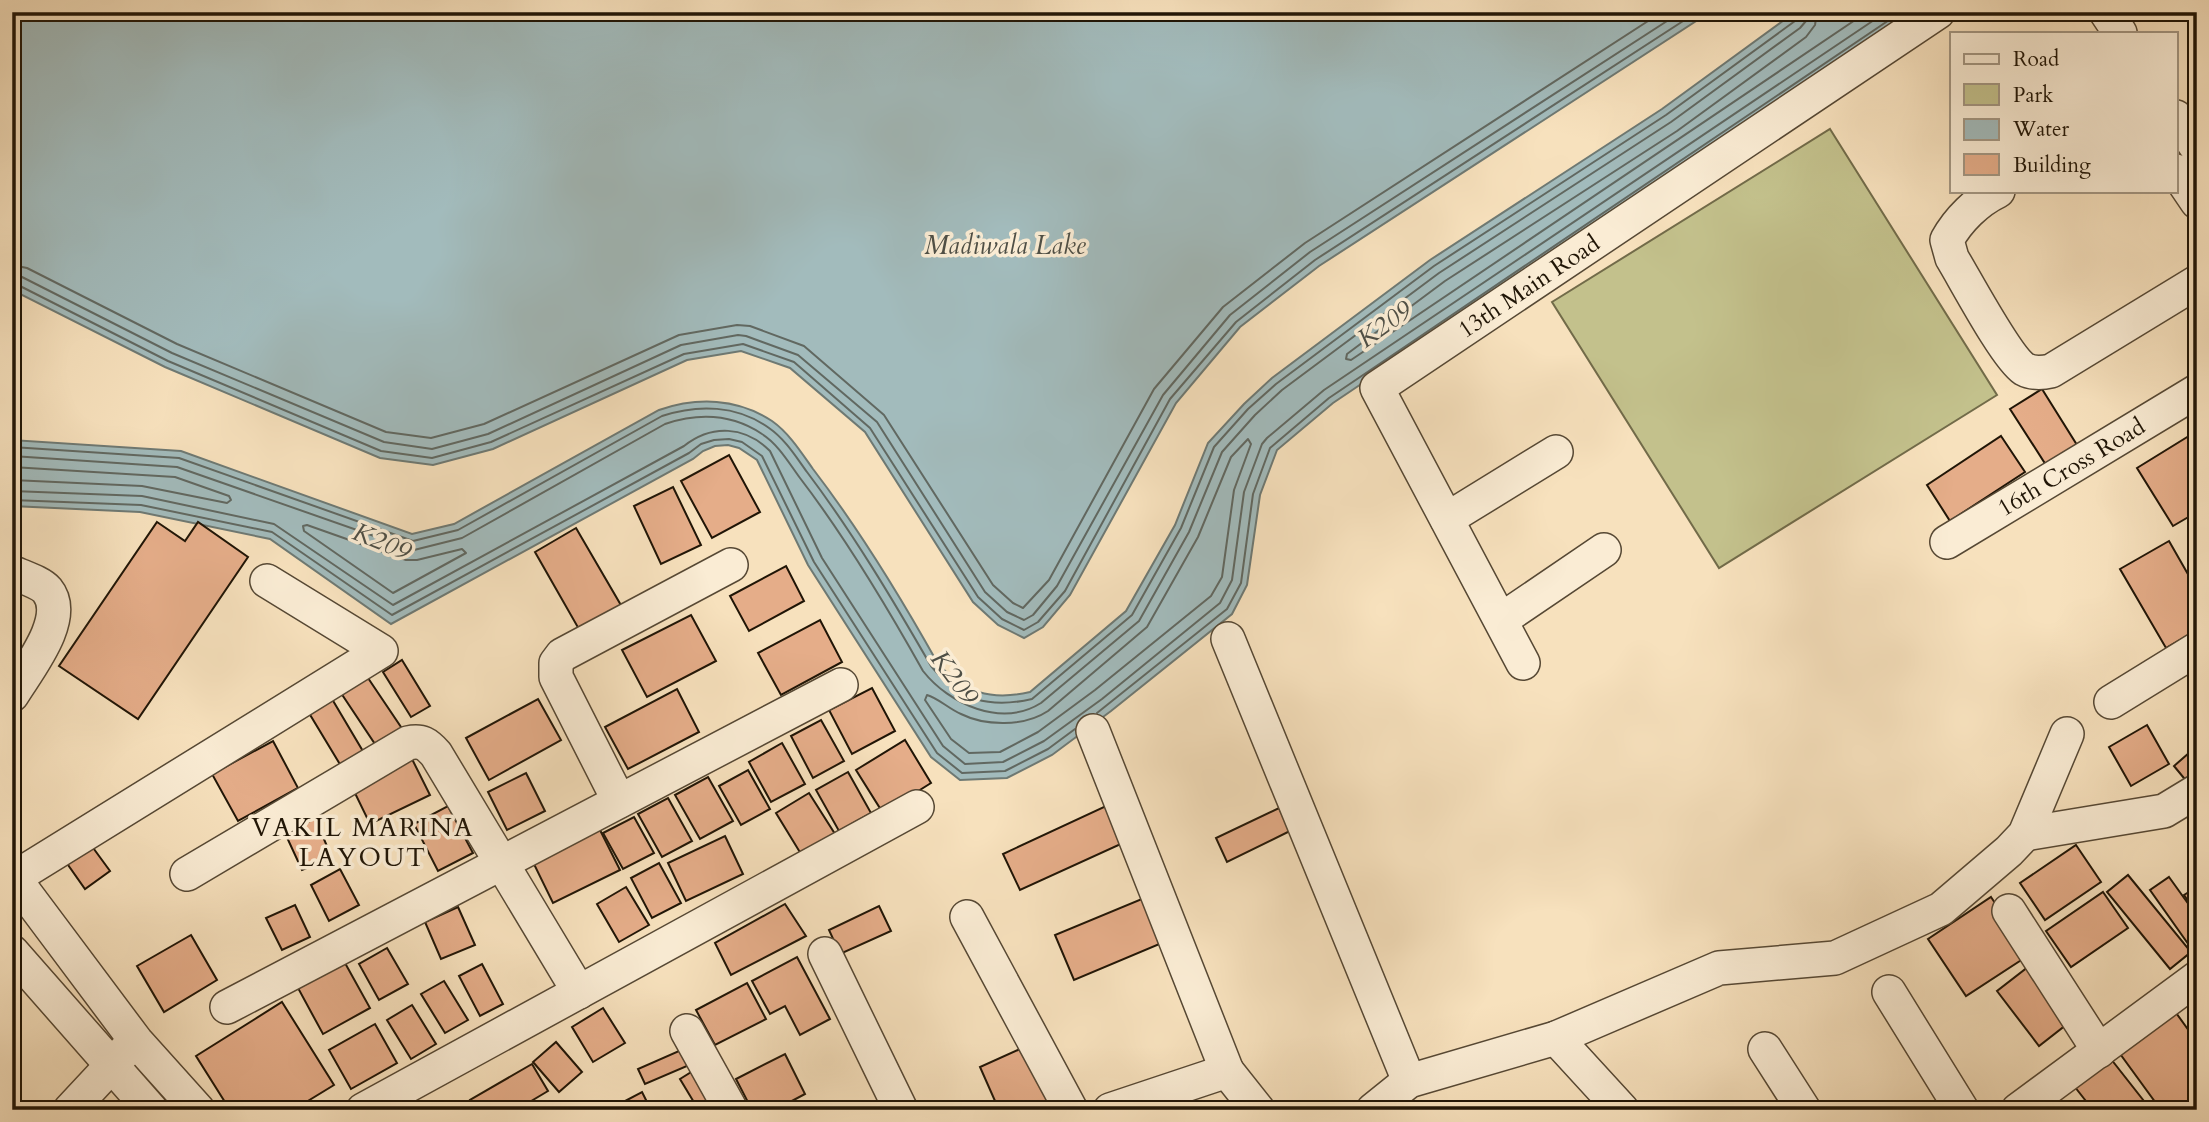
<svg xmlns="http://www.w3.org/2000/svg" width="2209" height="1122" font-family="Cardo,serif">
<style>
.green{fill:#c3c18c;stroke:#726b49;stroke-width:2}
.water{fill:#a2bbbc;stroke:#6e7973;stroke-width:2}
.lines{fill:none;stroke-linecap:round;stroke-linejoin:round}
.shore{stroke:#616861;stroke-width:2}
.building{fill:#e5ad89;stroke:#201506;stroke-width:2}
.minor-casing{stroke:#564834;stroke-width:36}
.minor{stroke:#faecd4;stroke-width:33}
.labels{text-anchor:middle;stroke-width:7;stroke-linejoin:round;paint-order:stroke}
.street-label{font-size:24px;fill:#201506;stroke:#faecd4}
.water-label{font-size:26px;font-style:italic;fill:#4e4f46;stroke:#faecd4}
.neighbourhood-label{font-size:26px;letter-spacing:2px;fill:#201506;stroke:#faecd4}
</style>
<rect width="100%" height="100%" fill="#f7e1bd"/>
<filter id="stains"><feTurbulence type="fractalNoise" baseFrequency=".00286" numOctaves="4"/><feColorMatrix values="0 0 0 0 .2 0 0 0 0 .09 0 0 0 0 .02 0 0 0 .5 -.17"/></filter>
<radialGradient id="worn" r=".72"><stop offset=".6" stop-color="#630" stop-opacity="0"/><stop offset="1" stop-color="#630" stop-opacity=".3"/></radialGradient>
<polygon class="green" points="1830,129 1997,395 1719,568 1552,302"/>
<g class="water">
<polygon points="12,12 1710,12 1319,266 1240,327 1176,403 1070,595 1043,627 1024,638 998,625 973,602 865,432 790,368 741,351 687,360 493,449 433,465 380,458 165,367 12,290"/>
<path d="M 1795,12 L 1914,12 L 1333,403 L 1277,450 L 1260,495 L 1247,585 L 1232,614 L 1111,711 L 1052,755 L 1007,778 L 960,780 L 931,757 L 808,565 L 757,460 L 739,448 L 728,445 L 715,446 L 703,451 L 693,459 L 391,624 L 270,539 L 140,512 L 12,506 L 12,440 L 181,451 L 412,534 L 454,524 L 659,410 C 697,397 737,398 772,421 C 789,433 801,452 813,469 C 859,529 900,596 937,662 C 962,693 992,701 1030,692 L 1126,611 L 1175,525 L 1208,443 L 1244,404 L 1272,378 L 1430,260 L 1662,109 Z"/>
</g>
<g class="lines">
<g class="shore">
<polyline points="1817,12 1815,25 1806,37 1677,131 1445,281 1347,354 1346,359 1351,360 1867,12"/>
<polyline points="12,265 27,268 177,344 386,432 431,438 484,424 679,335 737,325 750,326 804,346 884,415 993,585 1013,603 1023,608 1049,580 1154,389 1223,307 1305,243 1662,12"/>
<polyline points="12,275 22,277 172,353 384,442 432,449 488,434 681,345 738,335 746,336 798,355 877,422 985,592 1007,612 1024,620 1033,615 1057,586 1163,395 1230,315 1310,252 1681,12"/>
<polyline points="12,284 18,285 168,361 381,451 432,458 491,442 684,354 743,344 794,362 870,428 978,597 1002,619 1024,630 1038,622 1065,591 1170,399 1236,322 1315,260 1697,12"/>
<path d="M 1248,439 L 1251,444 L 1234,490 L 1222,577 L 1211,596 L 1095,690 L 1038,732 L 1000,752 L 969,753 L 951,739 L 925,700 L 927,695 C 938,698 949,709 961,714 C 985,726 1024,727 1048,711 L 1147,627 L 1198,537 L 1231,457 Z"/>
<path d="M 12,447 L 179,458 L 413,541 L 458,530 L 662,416 C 698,404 737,405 769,428 C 785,439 796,457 807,472 C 853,533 893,600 931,666 C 959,700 989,709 1032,699 L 1132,615 L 1181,528 L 1214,447 L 1248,409 L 1276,384 L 1434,266 L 1666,115 L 1795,21 L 1798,12"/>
<path d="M 12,456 L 177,467 L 414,550 L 462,538 L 665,424 C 698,413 732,414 762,434 C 778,444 789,463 800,478 C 846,538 886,605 923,671 C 949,704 1001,728 1041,703 L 1139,621 L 1189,532 L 1222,452 L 1255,415 L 1282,390 L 1439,273 L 1671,122 L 1800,28 L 1806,21 L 1807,12"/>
<polyline points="12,467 175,477 229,496 231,500 227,503 142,486 12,480"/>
<path d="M 12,491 L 142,496 L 274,524 L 393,605 L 684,446 C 712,424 745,426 770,451 L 822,558 L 943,746 L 965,764 L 1003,762 L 1044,741 L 1102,699 L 1220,603 L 1232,580 L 1244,492 L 1262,444 L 1267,438 L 1324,390 L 1886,12"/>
<polyline points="12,500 141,505 272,532 392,615 689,453 701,444 714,440 729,439 742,442 762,456 814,562 937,753 962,773 1005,771 1048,749 1075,729"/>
<polygon points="307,525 406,560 417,560 462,549 466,553 393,593 304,531 303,526"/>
<polyline points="1097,713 1227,609 1241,583 1253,494 1270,448 1329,398 1901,12"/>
</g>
</g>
<g class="building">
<polygon points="2158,12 2176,12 2162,20"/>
<polygon points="2042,389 2077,445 2046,465 2010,409"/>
<polygon points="2197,431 2197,512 2173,526 2137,468"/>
<polygon points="2001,436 2025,472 1950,521 1927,485"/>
<polygon points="729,455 760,512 712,538 681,481"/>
<polygon points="673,487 701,545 661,564 634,506"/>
<polygon points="157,522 185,541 198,522 248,557 138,719 59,666"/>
<polygon points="576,528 622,607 580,631 535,552"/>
<polygon points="2169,541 2197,590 2197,630 2166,648 2120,569"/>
<polygon points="786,566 804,601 749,631 730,596"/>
<polygon points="691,615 716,661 647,697 622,650"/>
<polygon points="820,620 842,662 781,695 758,653"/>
<polygon points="402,660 430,706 411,717 383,672"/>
<polygon points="366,675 403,730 377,747 341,693"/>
<polygon points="872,688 895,731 852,754 829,710"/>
<polygon points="677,689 699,732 628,769 605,727"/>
<polygon points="332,699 364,753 341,766 309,713"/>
<polygon points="538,699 561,740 489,780 466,738"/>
<polygon points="821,720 844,761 813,778 791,736"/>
<polygon points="2147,725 2169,764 2131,786 2109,747"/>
<polygon points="905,740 931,783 883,813 856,770"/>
<polygon points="273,741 298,788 238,821 212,774"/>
<polygon points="782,743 805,784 771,802 749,762"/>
<polygon points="2197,746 2197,794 2174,766"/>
<polygon points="412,759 430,795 370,824 352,787"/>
<polygon points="748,770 770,809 741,825 719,786"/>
<polygon points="848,772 871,813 839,831 816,790"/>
<polygon points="526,773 545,811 507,830 488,792"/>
<polygon points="708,777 733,821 700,839 675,795"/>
<polygon points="809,793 835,834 801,854 776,813"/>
<polygon points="668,798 692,841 662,857 638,814"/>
<polygon points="448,806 473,853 438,871 414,824"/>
<polygon points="1106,806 1123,843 1020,890 1003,854"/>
<polygon points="1279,808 1290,831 1227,862 1216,838"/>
<polygon points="634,817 654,853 623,869 603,833"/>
<polygon points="315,818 332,858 302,870 284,831"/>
<polygon points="598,826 620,870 553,903 531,858"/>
<polygon points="725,836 743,874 686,901 668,863"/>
<polygon points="91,845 110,871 85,889 66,862"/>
<polygon points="2076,845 2101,882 2045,920 2020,883"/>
<polygon points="659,863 681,903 652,918 631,878"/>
<polygon points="340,869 359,905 329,921 311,885"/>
<polygon points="2128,875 2191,952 2170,969 2107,892"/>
<polygon points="2169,877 2197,916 2196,955 2150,890"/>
<polygon points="626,887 649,925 619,942 597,904"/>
<polygon points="2197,887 2197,914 2184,895"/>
<polygon points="2103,892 2128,928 2071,967 2046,931"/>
<polygon points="1149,896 1169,940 1074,980 1055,935"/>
<polygon points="1991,897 2029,955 1966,996 1928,939"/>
<polygon points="785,904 806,936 731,975 715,943"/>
<polygon points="295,905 310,937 282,950 266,918"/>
<polygon points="879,906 891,931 840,954 829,930"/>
<polygon points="458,907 475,945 441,959 425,922"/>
<polygon points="191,935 217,980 164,1012 137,966"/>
<polygon points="387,948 408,984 379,1000 359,964"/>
<polygon points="797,957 830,1019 800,1035 785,1006 770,1014 752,981"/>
<polygon points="345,963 370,1008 323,1034 298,988"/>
<polygon points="482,964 503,1004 480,1016 459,976"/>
<polygon points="2028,967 2071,1021 2039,1046 1997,991"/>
<polygon points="444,981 468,1020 445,1033 421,994"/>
<polygon points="747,983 766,1019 715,1045 696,1010"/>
<polygon points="2197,992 2197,1019 2184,1002"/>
<polygon points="282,1002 334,1085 293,1110 230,1110 196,1056"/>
<polygon points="412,1005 436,1044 411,1059 387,1020"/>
<polygon points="603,1008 625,1043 593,1062 572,1027"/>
<polygon points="2174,1010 2197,1042 2197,1105 2190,1110 2161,1110 2118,1051"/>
<polygon points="375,1024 397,1063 351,1089 329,1050"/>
<polygon points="556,1042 582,1072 559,1092 533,1062"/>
<polygon points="1029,1045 1059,1110 999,1110 980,1067"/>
<polygon points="688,1047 694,1063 645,1084 638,1069"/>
<polygon points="785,1054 805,1094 775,1110 752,1110 736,1079"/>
<polygon points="2107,1054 2151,1110 2093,1110 2071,1082"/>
<polygon points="532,1064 548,1091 516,1110 475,1110 470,1100"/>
<polygon points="701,1066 719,1097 698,1109 680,1079"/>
<polygon points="642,1092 651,1110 608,1110"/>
</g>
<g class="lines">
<g class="minor-casing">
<g id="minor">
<polyline points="2106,12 2120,33"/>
<polyline points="2176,117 2197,148"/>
<polyline points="2176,171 2197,202"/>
<path d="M 1998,191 C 1977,201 1958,220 1947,240 L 1952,258 C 1966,281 2006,357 2024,369 C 2033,374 2042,373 2051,371 L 2197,282"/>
<polyline points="1447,519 1556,452"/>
<path id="s1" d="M 1947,542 L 2197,391"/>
<path d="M 12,572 C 22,577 40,582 47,590 C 70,618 27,670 12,695"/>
<polyline points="1501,620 1604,550"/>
<polyline points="1228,639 1409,1081"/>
<path id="s2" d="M 1523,663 L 1377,388 L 1938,12"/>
<polyline points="2111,702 2197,649"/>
<polyline points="1093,731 1227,1071"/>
<polyline points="619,801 556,677 556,663 562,655 731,565"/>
<polyline points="2025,834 2164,811 2197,791"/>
<path d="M 187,874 L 408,743 C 422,740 427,744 436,754 L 579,992"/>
<polyline points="2009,911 2099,1051"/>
<polyline points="967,917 1071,1110"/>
<polyline points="12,952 151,1110"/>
<polyline points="825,954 901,1110"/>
<polyline points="1889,992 1962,1110"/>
<polyline points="227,1007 841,685"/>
<polyline points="687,1031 731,1110"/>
<polyline points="1556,1038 1622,1110"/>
<polyline points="1765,1049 1804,1110"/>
<polyline points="70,1110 126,1050"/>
<polyline points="198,1110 136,1041 14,878 381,651 267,581"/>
<polyline points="363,1110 917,807"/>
<polyline points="1110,1110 1227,1071 1258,1110"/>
<polyline points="1373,1110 1409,1081 1556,1038 1719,968 1835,958 1941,909 2009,851 2025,834 2067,734"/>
<polyline points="2018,1110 2197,978"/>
</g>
</g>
<use href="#minor" class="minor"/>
</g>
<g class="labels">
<g class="street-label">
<text dy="8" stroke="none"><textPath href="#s2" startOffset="494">13th Main Road</textPath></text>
<text dy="8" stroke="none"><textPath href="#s1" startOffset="145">16th Cross Road</textPath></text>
</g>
<g class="water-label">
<text x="1005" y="254">Madiwala Lake</text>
<text transform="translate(1384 324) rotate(-36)" y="9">K209</text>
<text transform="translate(382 541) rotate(22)" y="9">K209</text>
<text transform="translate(955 677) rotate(53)" y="9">K209</text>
</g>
<g class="neighbourhood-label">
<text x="363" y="836">VAKIL MARINA<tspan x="363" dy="30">LAYOUT</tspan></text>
</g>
</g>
<rect width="2209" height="1122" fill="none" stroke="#f7e1bd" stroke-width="42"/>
<rect x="14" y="14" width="2181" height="1094" fill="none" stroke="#201506" stroke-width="3.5"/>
<rect x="21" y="21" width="2167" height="1080" fill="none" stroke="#201506" stroke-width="2"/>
<rect x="1950" y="32" width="228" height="161" fill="#faecd4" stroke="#a39682" stroke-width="2"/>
<rect x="1964" y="54" width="35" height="10" fill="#faecd4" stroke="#a39682" stroke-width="2"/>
<text x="2013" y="66" font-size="21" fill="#201506">Road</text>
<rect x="1964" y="84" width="35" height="21" fill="#c3c18c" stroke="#a39682" stroke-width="2"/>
<text x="2013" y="102" font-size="21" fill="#201506">Park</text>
<rect x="1964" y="119" width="35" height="21" fill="#a2bbbc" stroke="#a39682" stroke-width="2"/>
<text x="2013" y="136" font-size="21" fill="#201506">Water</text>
<rect x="1964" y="154" width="35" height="21" fill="#e5ad89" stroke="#a39682" stroke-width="2"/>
<text x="2013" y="172" font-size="21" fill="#201506">Building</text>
<rect width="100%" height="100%" filter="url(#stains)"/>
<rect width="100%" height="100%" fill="url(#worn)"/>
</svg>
